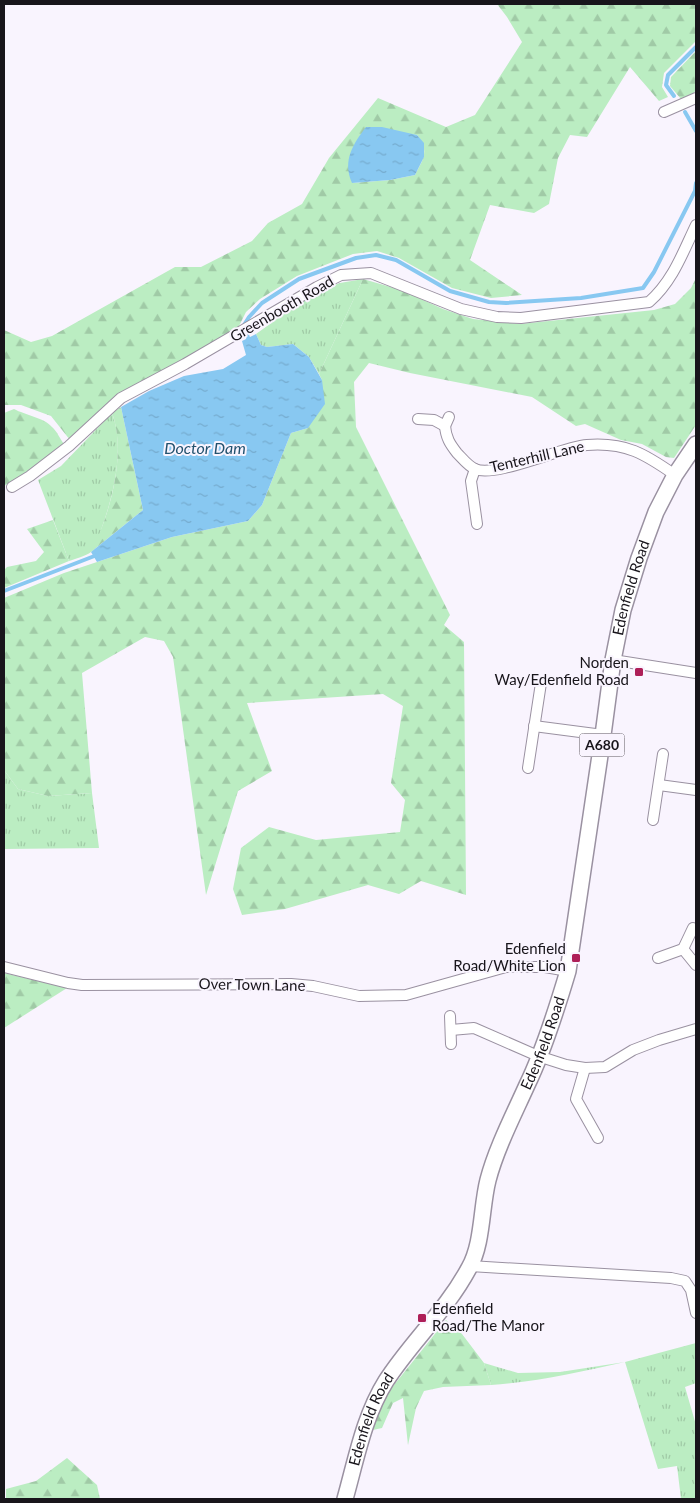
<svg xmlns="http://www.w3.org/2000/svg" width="700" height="1503" font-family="Lato,sans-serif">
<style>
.grass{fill:url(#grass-tufts)}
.forest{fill:url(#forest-firs);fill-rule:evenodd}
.water{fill:url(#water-ripples)}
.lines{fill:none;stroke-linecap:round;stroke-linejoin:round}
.stream{stroke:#88c8f1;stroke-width:4}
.street-casing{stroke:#9a91a1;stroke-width:12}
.primary-casing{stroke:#9a91a1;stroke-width:18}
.street{stroke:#fff;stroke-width:10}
.primary{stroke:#fff;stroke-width:15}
.poi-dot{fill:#ae1f58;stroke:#f9f4fe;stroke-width:2}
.labels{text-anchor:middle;stroke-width:4;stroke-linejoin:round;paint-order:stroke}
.shield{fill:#f9f4fe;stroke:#5c585f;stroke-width:1}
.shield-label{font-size:14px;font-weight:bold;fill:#18151b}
.street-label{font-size:15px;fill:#18151b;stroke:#f9f4fe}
.poi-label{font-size:15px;fill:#18151b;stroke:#f9f4fe;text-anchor:end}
.water-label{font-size:16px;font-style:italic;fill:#21516e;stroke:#f9f4fe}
</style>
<defs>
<pattern id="grass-tufts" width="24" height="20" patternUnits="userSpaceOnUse" patternTransform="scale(1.25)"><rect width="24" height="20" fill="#bbedc2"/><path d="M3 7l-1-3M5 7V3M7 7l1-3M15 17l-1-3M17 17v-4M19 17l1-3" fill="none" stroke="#a0caa6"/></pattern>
<pattern id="forest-firs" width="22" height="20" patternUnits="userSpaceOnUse" patternTransform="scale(1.25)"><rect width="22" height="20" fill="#bbedc2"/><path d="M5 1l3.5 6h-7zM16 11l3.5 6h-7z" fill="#a0caa6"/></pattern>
<pattern id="water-ripples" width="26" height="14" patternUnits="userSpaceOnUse" patternTransform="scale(1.25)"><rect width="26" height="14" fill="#88c8f1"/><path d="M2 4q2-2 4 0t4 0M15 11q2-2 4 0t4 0" fill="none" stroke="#75abce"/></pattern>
</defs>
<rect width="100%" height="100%" fill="#f9f4fe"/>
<g class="grass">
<polygon points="363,279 319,374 309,357 293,344 267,347 261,345 256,334 313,293 340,283"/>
<path d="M 112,413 C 125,447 114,494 102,527 C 100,534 96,547 91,552 C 86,556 75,559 69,561 L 38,480 L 61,466 Z"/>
<polygon points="4,770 18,789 48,796 92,793 99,848 4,849"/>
<path d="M 696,1343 L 696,1383 L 685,1387 L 696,1425 L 696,1499 L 681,1499 L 677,1466 L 658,1469 L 625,1362 C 580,1372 537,1382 491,1385 L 484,1363 L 518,1373 L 560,1372 L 625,1362 Z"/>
</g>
<g class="forest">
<path d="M 497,4 L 696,4 L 696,41 L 664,73 L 662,87 L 668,97 L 659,101 L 630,67 L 587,137 L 570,135 L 558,158 L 549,204 L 534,213 L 490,205 L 470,260 L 522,295 L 491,298 L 452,288 L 399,258 L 377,251 L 353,254 L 297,276 L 260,299 L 246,312 L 238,328 L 100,411 L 70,440 L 51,416 L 21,405 L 4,405 L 4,330 L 31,342 L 52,336 L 175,267 L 201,267 L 252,241 L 268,223 L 302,204 L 329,158 L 378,98 L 446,127 L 475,115 L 522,42 L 507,17 ZM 404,134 L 417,135 C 430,151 423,159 415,175 L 390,180 L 352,183 Z"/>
<polygon points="696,51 696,90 693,94 681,99 670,86 671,77"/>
<polygon points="696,278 696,425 674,458 666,457 642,444 621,440 585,424 576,426 532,397 410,373 369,363 354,382 356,427 450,615 444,625 464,642 466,895 421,881 399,894 368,885 285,909 242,915 233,889 241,848 269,827 316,840 400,832 405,800 391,783 403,706 383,694 247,703 272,771 238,791 206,895 173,657 164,641 145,637 82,673 92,793 48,796 18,789 4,770 4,598 64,573 172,537 248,521 262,505 291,433 308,428 322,380 319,374 363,279 401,290 443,309 473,319 520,324 654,310 675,304 691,288"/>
<path d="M 121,407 L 143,510 L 91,552 C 110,515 127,453 112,413 Z"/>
<path d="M 14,409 C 25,415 45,418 52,427 C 57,431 60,439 64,444 L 26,474 L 4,486 L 4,413 Z"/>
<polygon points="53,520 69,561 4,588 4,570 7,567 36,561 44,552 27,529"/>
<polygon points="4,973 67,988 4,1028"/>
<polygon points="446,1320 462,1334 484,1363 491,1385 443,1387 424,1391 416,1408 408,1445 403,1398 393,1403 382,1428 373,1430 382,1400"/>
<polygon points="67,1458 97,1485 100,1499 6,1499 6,1489 36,1481"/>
</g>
<g class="water">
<path d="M 366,127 L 382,127 L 417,135 L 424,143 L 424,157 L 415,175 L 390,180 L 352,183 C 342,161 353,144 366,127 Z"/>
<polygon points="256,334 261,345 267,347 293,344 309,357 322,380 325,404 308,428 291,433 262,505 248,521 172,537 97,562 91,552 143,510 121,407 149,391 184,376 223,369 246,355 242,341"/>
</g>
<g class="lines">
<g class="stream">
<polyline points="674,96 666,85 668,75 696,47"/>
<polyline points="685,112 696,131"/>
<polyline points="249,341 244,325 249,317 262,303 299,279 356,258 376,255 396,260 450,291 489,302 506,303 581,298 643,288 654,272 695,191 696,183"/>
<polyline points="4,591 97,555"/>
</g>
<g class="street-casing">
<g id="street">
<polyline points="664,112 696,98"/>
<polyline points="418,419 434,420 445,426 449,417"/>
<path d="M 445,426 C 446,438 450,444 457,453 C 462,458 468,466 475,469 C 496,478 561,447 587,445 C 626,442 645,454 675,475"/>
<polyline points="475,469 471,481 477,524"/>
<path d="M 12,487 L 30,476 L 69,446 L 121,398 L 185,364 L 317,287 L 341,275 L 371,273 L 461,309 L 497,317 L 521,318 L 649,302 C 673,281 683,252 696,225"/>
<polyline points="613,660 696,673"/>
<polyline points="534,726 603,735"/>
<polyline points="528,768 541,683"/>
<polyline points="659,785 696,790"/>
<polyline points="653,820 663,754"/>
<polyline points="683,949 696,965"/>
<polyline points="658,958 683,949 693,928"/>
<polyline points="4,967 68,983 82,985 291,984 313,986 359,996 406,995 506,967 545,967 568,971"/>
<polyline points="450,1016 451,1044"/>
<polyline points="451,1030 474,1028 538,1056 566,1065 585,1068 605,1067 633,1050 659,1040 696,1029"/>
<polyline points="585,1068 576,1099 598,1138"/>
<polyline points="470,1266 671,1278 685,1281 691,1290 696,1313"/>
</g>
</g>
<g class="primary-casing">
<g id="primary">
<path id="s1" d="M 345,1499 C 356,1460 364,1416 386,1381 C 411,1342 446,1311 469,1268 C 483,1244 481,1207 488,1180 C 496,1149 514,1114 527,1085 C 544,1050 557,1008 568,971 L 603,735 L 613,660 L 623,610 L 639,558 L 656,512 L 675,475 L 696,444"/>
</g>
</g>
<use href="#street" class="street"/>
<use href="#primary" class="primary"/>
</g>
<g class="poi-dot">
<rect x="634" y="667" width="10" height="10" rx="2.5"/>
<rect x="571" y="953" width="10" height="10" rx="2.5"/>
<rect x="417" y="1313" width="10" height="10" rx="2.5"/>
</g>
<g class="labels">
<rect class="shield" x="579.5" y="733.5" width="45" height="23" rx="4"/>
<g class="shield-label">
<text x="602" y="750">A680</text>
</g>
<g class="street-label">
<text transform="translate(282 309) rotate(-30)" y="5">Greenbooth Road</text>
<text transform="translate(537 457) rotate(-13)" y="5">Tenterhill Lane</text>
<text dy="5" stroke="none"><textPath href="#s1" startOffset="969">Edenfield Road</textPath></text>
<text transform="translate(252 985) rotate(1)" y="5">Over Town Lane</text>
<text dy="5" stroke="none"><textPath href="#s1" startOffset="504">Edenfield Road</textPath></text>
<text dy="5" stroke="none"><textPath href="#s1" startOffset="84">Edenfield Road</textPath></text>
</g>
<g class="poi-label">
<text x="629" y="668">Norden<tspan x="629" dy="17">Way/Edenfield Road</tspan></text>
<text x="566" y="954">Edenfield<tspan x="566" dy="17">Road/White Lion</tspan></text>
<text x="432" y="1314" text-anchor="start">Edenfield<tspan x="432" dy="17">Road/The Manor</tspan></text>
</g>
<g class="water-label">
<text x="205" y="454">Doctor Dam</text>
</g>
</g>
<rect width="700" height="1503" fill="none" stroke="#18151b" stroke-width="10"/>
</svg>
